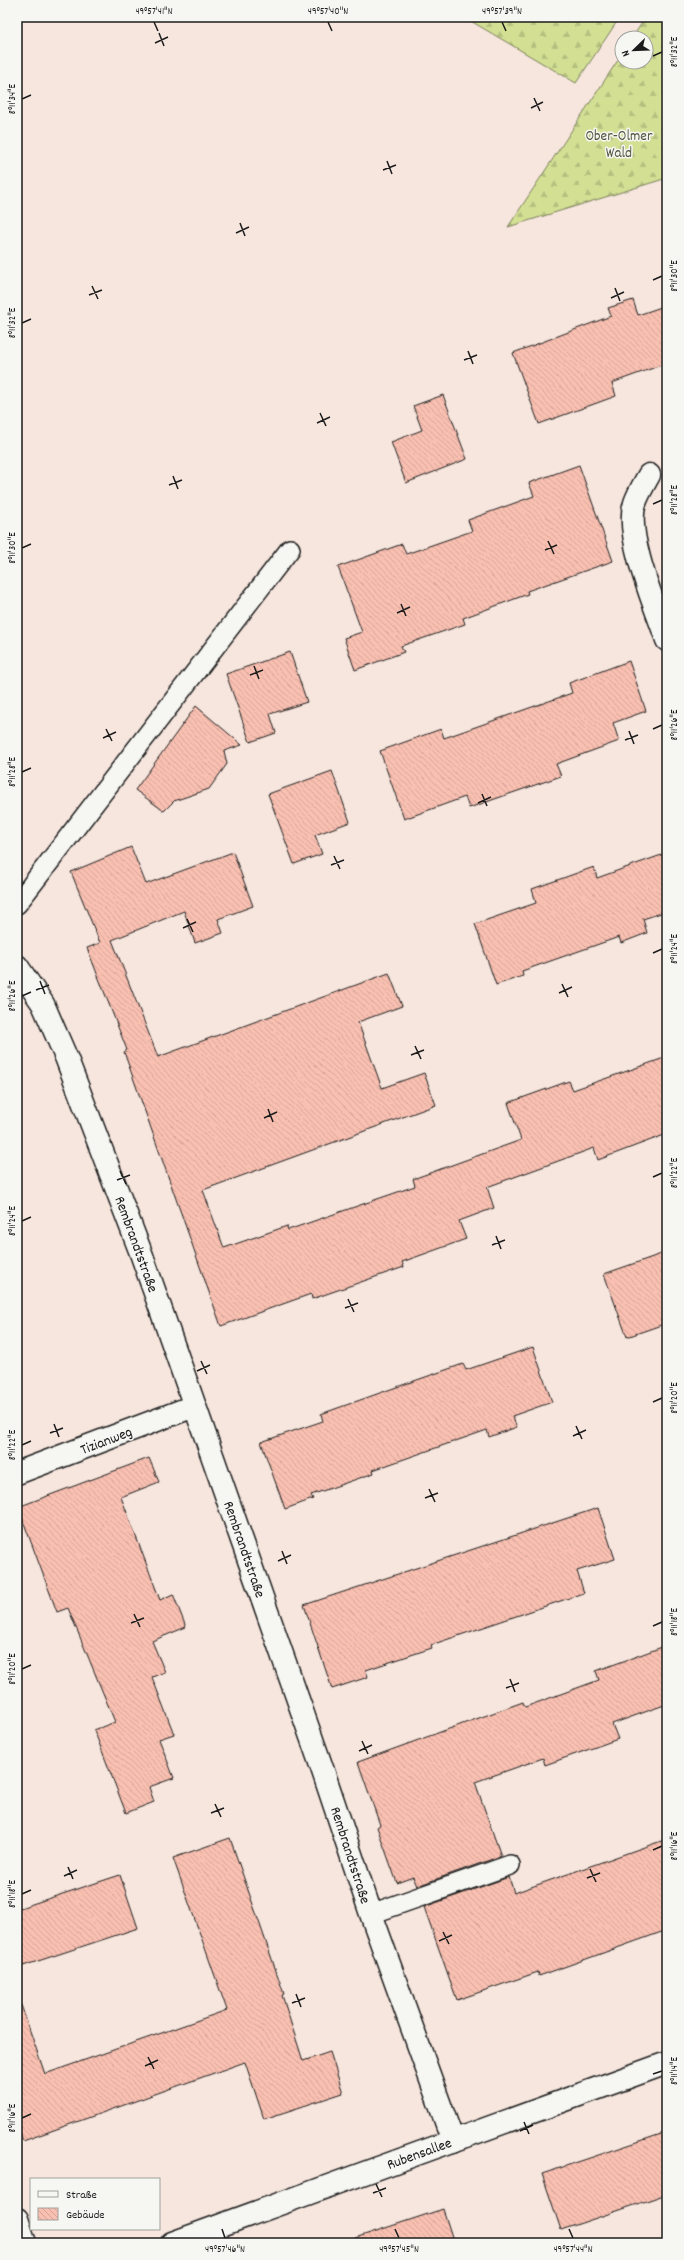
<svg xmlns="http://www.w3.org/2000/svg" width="684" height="2260" font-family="Dekko,sans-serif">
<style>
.forest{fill:url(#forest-firs);stroke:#787e58}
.building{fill:url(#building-back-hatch);stroke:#1c1c1c}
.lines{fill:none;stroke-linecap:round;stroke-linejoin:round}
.service-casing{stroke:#1c1c1c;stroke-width:22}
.minor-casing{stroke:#1c1c1c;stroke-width:25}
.tertiary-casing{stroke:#1c1c1c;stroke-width:25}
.service{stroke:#f6f6f2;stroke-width:19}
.minor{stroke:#f6f6f2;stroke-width:22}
.tertiary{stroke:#f6f6f2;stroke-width:22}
.ticks{fill:none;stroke:#1c1c1c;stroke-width:1.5}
.labels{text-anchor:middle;stroke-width:3;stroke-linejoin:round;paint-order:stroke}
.park-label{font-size:15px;fill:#535740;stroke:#f6f6f2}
.street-label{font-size:15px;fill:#1c1c1c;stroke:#f6f6f2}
.neatline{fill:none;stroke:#1c1c1c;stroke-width:1.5}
.ticks-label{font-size:10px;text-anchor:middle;fill:#1c1c1c}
</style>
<defs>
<pattern id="forest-firs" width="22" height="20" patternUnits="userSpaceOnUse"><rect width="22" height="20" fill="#d3e094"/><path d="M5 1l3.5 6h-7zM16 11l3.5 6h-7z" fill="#b5c07f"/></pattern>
<pattern id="building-back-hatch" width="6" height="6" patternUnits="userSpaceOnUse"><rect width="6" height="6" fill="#f9c0b1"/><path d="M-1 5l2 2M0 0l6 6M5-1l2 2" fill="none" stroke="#d5a498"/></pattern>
</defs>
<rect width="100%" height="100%" fill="#f7e6de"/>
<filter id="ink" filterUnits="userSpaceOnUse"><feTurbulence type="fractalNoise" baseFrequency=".025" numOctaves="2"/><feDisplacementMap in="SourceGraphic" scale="8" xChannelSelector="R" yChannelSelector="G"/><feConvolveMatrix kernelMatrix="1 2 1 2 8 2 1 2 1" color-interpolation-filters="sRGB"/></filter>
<g filter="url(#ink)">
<g class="forest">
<polygon points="464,17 620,17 576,83"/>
<polygon points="646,17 667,17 667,178 508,227 622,54 622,62 646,62 646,38 632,38"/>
</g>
<g class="building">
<polygon points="633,300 638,315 667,305 667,363 612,383 616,396 539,424 513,353 611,316 608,308"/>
<polygon points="443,395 467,459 406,483 391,442 422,430 413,406"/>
<polygon points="579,465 613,561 527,591 528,594 463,618 465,624 401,646 404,652 355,670 344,638 362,632 338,567 402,544 406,554 472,531 468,520 534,496 529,483"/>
<polygon points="290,652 307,702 270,714 276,733 250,742 226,674"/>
<polygon points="629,661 646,711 613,723 619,741 556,764 561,776 469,808 465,797 404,819 380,751 441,729 444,738 572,693 569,683"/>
<polygon points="196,706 242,745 224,751 227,764 209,789 174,801 164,811 135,790"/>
<polygon points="332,771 350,822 315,835 322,854 294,864 268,794"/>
<polygon points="131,847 146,884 233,852 253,906 218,919 223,933 195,943 184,911 112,940 158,1057 389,973 402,1006 358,1022 382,1088 424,1073 436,1105 203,1190 224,1248 287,1226 288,1230 415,1186 413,1179 521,1140 508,1103 569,1081 573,1090 667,1057 667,1134 598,1160 594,1148 487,1187 494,1208 459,1221 466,1239 402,1262 404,1267 312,1299 311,1294 221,1326 124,1052 127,1050 87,948 100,943 71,872"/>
<polygon points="667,853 667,911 643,919 647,933 621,943 619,937 522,971 523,976 496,985 475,924 536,903 532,889 594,867 597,878"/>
<polygon points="667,1252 667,1323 627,1337 604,1274"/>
<polygon points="533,1347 552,1402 512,1416 517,1427 489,1437 487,1430 373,1470 374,1473 311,1495 313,1499 285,1509 261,1442 323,1421 321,1414 391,1389 463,1364 466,1370"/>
<polygon points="149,1458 159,1482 121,1497 160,1600 173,1594 186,1627 152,1641 165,1672 152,1677 174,1734 159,1739 174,1778 149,1787 154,1802 126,1813 94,1730 115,1722 68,1608 57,1612 18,1507"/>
<polygon points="598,1508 615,1559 577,1571 584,1593 431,1645 432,1648 366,1670 368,1677 332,1689 304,1605"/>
<polygon points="662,1647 667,1661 667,1704 612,1724 618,1739 545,1765 543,1758 475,1782 501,1856 417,1886 413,1877 397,1883 377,1827 380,1825 358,1762 523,1702 525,1707 599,1680 596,1671"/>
<polygon points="230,1838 284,1994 282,1995 303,2061 330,2052 343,2093 264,2119 245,2062 23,2141 17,2124 17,2006 21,2005 45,2074 227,2010 173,1858"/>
<polygon points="667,1839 667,1930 539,1976 538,1972 457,2000 424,1907 509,1877 514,1893"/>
<polygon points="120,1875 138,1928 17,1968 17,1909"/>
<polygon points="667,2132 667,2194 561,2230 542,2174"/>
<polygon points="443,2209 454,2243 356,2243 355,2238"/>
</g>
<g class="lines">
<g class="service-casing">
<g id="service">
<polyline points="17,904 290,549"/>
<polyline points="371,1914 510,1865"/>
</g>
</g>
<g class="minor-casing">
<g id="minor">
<path d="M 649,475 C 644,484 638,494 635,503 C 624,534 656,608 667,640"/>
<polyline points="17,966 43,1004 66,1057 141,1253 322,1768 371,1914 453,2141"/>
<polyline points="17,1473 194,1406"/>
<polyline points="17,2219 25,2243"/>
</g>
</g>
<g class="tertiary-casing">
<polyline id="tertiary" points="172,2243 667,2063"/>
</g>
<use href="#service" class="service"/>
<use href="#minor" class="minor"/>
<use href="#tertiary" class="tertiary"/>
</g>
</g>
<path class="ticks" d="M 154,22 L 158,31M 328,22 L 332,31M 502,22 L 506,31M 159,33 L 164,46M 155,43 L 168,37M 653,56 L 662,52M 534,98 L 540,111M 22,99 L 31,95M 531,108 L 543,102M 387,161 L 392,174M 383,170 L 396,165M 240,223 L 245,236M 236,233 L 249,227M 653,280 L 662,276M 92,286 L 98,299M 615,288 L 620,301M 89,295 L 102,290M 611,298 L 624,292M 22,323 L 31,319M 468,351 L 473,364M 464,360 L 477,355M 320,413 L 326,426M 317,423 L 330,417M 173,476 L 178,489M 169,485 L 182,480M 653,504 L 662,500M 548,541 L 554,554M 22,548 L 31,544M 545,550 L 557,545M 401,604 L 406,616M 397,613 L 410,607M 254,666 L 259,679M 250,675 L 263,670M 106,729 L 112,741M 653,729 L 662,725M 629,731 L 634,744M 103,738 L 116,732M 625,740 L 638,735M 22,772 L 31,768M 482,794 L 487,806M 478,803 L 491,797M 334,856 L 340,869M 331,865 L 344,860M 187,919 L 193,932M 183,928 L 196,922M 653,953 L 662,949M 40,981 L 45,994M 562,984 L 568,997M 36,990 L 49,985M 559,993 L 572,987M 22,996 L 31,992M 415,1046 L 421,1059M 411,1055 L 424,1050M 268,1109 L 273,1122M 264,1118 L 277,1112M 120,1171 L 126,1184M 653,1177 L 662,1173M 117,1180 L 130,1175M 22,1221 L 31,1217M 496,1236 L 501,1249M 492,1245 L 505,1240M 348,1299 L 354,1312M 345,1308 L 358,1303M 201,1361 L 207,1374M 197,1371 L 210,1365M 653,1402 L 662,1398M 54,1424 L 59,1437M 576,1426 L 582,1439M 50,1433 L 63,1428M 573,1436 L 586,1430M 22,1445 L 31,1441M 429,1489 L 435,1502M 425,1498 L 438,1493M 282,1551 L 287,1564M 278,1561 L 291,1555M 134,1614 L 140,1627M 131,1623 L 144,1618M 653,1626 L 662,1622M 22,1669 L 31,1665M 510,1679 L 515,1692M 506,1688 L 519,1683M 362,1741 L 368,1754M 359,1751 L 372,1745M 215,1804 L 221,1817M 211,1813 L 224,1808M 653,1850 L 662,1846M 68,1867 L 73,1879M 590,1869 L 596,1882M 64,1876 L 77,1870M 587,1878 L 600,1873M 22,1894 L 31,1890M 443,1932 L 449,1944M 439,1941 L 452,1935M 296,1994 L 301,2007M 292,2003 L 305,1998M 148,2057 L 154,2069M 145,2066 L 158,2060M 653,2074 L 662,2071M 22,2118 L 31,2114M 524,2122 L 529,2134M 520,2131 L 533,2125M 376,2184 L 382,2197M 373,2193 L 386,2188M 222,2229 L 225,2238M 395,2229 L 399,2238M 569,2229 L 573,2238"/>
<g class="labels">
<g class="park-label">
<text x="619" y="140">Ober-Olmer<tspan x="619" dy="17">Wald</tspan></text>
</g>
<g class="street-label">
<text transform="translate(137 1244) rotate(70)" y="5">Rembrandtstraße</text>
<text transform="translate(106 1440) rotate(-21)" y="5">Tizianweg</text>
<text transform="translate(245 1549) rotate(71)" y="5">Rembrandtstraße</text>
<text transform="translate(351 1855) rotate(72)" y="5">Rembrandtstraße</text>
<text transform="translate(419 2153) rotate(-20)" y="5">Rubensallee</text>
</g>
</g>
<rect width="684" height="2260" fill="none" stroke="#f6f6f2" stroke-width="44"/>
<rect x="30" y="2178" width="130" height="52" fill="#f6f6f2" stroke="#9f9f9c"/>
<rect x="38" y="2191" width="20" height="6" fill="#f6f6f2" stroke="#9f9f9c"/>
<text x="66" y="2198" font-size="12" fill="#1c1c1c">Straße</text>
<rect x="38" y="2208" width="20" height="12" fill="url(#building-back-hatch)" stroke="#9f9f9c"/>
<text x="66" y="2218" font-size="12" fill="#1c1c1c">Gebäude</text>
<g transform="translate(634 50) rotate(247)"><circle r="19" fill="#f6f6f2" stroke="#9f9f9c"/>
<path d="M0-3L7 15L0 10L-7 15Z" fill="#1c1c1c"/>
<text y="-6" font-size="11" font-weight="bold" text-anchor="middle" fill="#1c1c1c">N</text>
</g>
<rect x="22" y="22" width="640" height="2216" class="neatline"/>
<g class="ticks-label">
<text x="154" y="14">49°57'41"N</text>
<text x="328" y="14">49°57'40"N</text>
<text x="502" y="14">49°57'39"N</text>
<text transform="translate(673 52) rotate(-90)" y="4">8°11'32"E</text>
<text transform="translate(11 99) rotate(-90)" y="4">8°11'34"E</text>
<text transform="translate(673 276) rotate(-90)" y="4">8°11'30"E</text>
<text transform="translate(11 323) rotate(-90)" y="4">8°11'32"E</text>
<text transform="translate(673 500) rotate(-90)" y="4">8°11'28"E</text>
<text transform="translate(11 548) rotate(-90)" y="4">8°11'30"E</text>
<text transform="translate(673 725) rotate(-90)" y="4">8°11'26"E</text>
<text transform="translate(11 772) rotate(-90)" y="4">8°11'28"E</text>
<text transform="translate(673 949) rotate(-90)" y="4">8°11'24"E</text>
<text transform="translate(11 996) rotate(-90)" y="4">8°11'26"E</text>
<text transform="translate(673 1173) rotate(-90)" y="4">8°11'22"E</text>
<text transform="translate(11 1221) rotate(-90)" y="4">8°11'24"E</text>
<text transform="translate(673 1398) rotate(-90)" y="4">8°11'20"E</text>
<text transform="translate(11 1445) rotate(-90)" y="4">8°11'22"E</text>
<text transform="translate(673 1622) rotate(-90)" y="4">8°11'18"E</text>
<text transform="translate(11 1669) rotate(-90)" y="4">8°11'20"E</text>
<text transform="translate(673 1846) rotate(-90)" y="4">8°11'16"E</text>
<text transform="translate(11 1894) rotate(-90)" y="4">8°11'18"E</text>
<text transform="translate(673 2071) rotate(-90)" y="4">8°11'14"E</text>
<text transform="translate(11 2118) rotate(-90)" y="4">8°11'16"E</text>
<text x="225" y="2252">49°57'46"N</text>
<text x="399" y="2252">49°57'45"N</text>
<text x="573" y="2252">49°57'44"N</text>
</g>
</svg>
